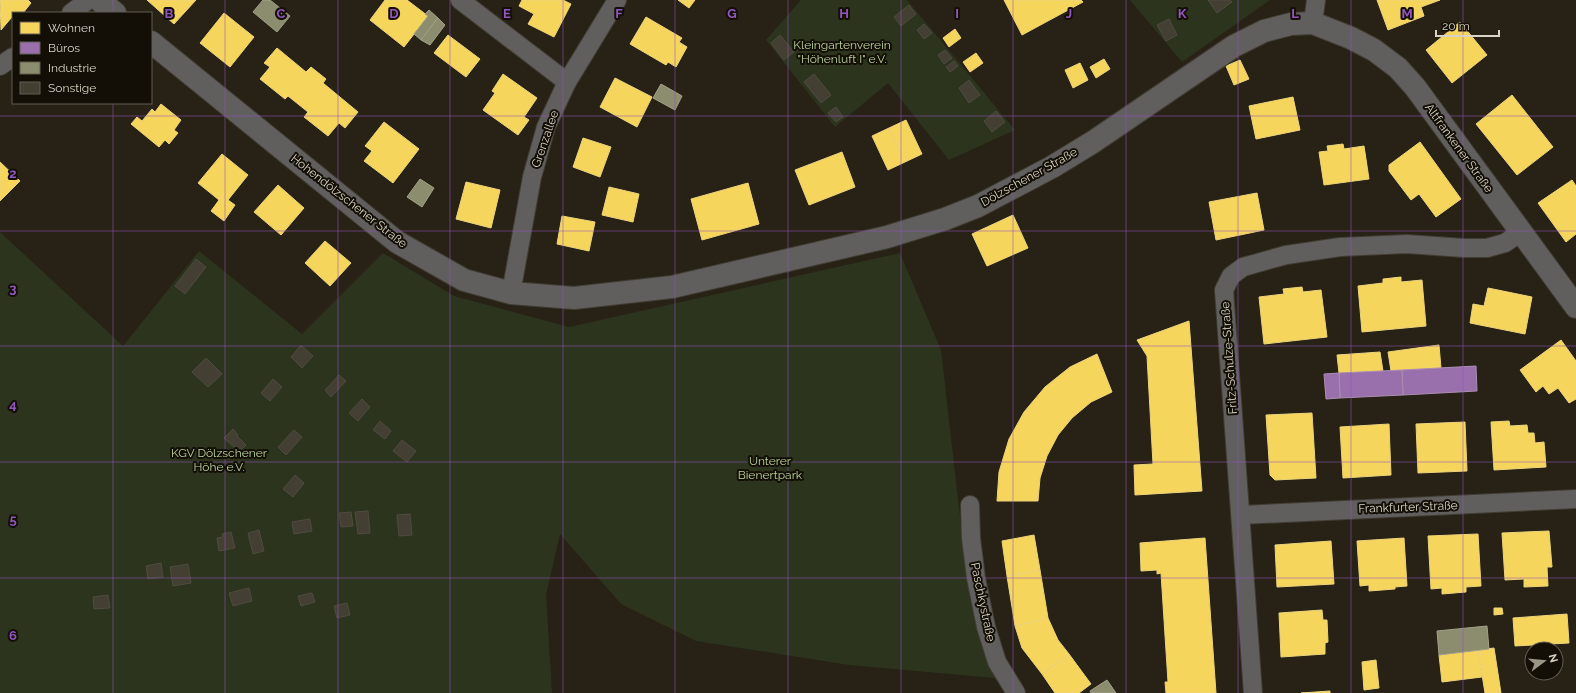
<svg xmlns="http://www.w3.org/2000/svg" width="1576" height="693" font-family="Raleway,sans-serif">
<style>
.green{fill:#2c341d}
.homes{fill:#f6d55c;stroke:#edd47c}
.offices{fill:#9970ab;stroke:#ac8eb3}
.industry{fill:#8c8c6e;stroke:#a3a188}
.building{fill:#443f33;stroke:#4f4b40}
.lines{fill:none;stroke-linecap:round;stroke-linejoin:round}
.minor-casing{stroke:#423d33;stroke-width:20}
.tertiary-casing{stroke:#423d33;stroke-width:24}
.minor{stroke:#615e5e;stroke-width:18}
.tertiary{stroke:#615e5e;stroke-width:22}
.grid{fill:none;stroke:#9256c0;stroke-width:1;stroke-opacity:0.55}
.labels{text-anchor:middle;stroke-width:4;stroke-linejoin:round;paint-order:stroke}
.park-label{font-size:12px;fill:#bad29b;stroke:#130f06}
.street-label{font-size:12px;fill:#d9d3c5;stroke:#130f06}
.grid-label{font-size:13px;text-anchor:middle;font-weight:bold;fill:#9256c0;stroke:#130f06;stroke-width:4;stroke-linejoin:round;paint-order:stroke}
</style>
<rect width="100%" height="100%" fill="#272215"/>
<g class="green">
<polygon points="801,0 907,0 1015,130 949,160 888,83 835,127 766,40"/>
<polygon points="1130,0 1270,0 1182,62"/>
<polygon points="0,232 123,346 199,251 302,334 383,253 454,296 569,327 900,253 941,350 961,525 995,678 849,665 696,641 621,604 560,534 546,595 552,693 0,693"/>
</g>
<g class="homes">
<polygon points="0,0 28,0 31,3 23,13 13,13 13,18 12,17 1,30"/>
<polygon points="147,0 196,0 174,24"/>
<polygon points="385,0 407,0 428,16 404,47 370,20"/>
<polygon points="522,0 563,0 571,4 554,37 528,24 534,14 519,6"/>
<polygon points="678,0 695,0 689,8"/>
<polygon points="1004,0 1081,0 1083,2 1022,35"/>
<polygon points="1377,0 1440,0 1421,7 1424,16 1388,30"/>
<polygon points="224,13 254,37 230,67 200,43"/>
<polygon points="646,17 682,38 679,42 687,47 676,67 668,62 666,65 630,44"/>
<polygon points="1460,22 1487,55 1452,83 1426,50"/>
<polygon points="955,29 961,38 949,47 943,38"/>
<polygon points="448,35 480,59 466,77 434,53"/>
<polygon points="277,48 306,72 311,67 326,79 323,83 358,112 345,128 339,123 328,136 304,117 308,112 288,96 285,99 260,79 270,67 264,63"/>
<polygon points="976,53 983,63 970,72 963,62"/>
<polygon points="1104,59 1110,69 1096,78 1090,67"/>
<polygon points="1240,60 1249,79 1234,85 1226,66"/>
<polygon points="1080,63 1088,80 1073,88 1065,70"/>
<polygon points="503,74 537,98 524,117 529,120 518,135 483,110 495,93 492,91"/>
<polygon points="615,78 652,97 637,127 600,107"/>
<polygon points="1512,95 1553,147 1517,175 1476,124"/>
<polygon points="1293,97 1300,130 1256,139 1249,106"/>
<polygon points="161,104 181,120 174,130 178,133 169,144 165,140 159,147 131,124 137,117 142,121 152,109 155,112"/>
<polygon points="906,120 922,154 905,162 889,128"/>
<polygon points="384,122 419,149 393,183 364,161 372,151 365,146"/>
<polygon points="889,128 905,162 888,170 872,136"/>
<polygon points="583,138 611,147 600,177 573,167"/>
<polygon points="1420,142 1461,199 1436,217 1419,194 1411,200 1389,171 1389,165"/>
<polygon points="1343,144 1344,149 1364,146 1369,179 1324,185 1319,152 1328,151 1327,146"/>
<polygon points="842,152 855,187 809,205 795,170"/>
<polygon points="222,154 248,175 228,200 235,205 224,221 211,211 219,200 198,183"/>
<polygon points="0,162 20,181 0,201"/>
<polygon points="1572,180 1576,186 1576,234 1566,242 1538,203"/>
<polygon points="466,182 500,190 491,228 456,219"/>
<polygon points="748,183 759,224 702,240 691,199"/>
<polygon points="278,185 304,208 281,235 254,212"/>
<polygon points="609,187 639,194 633,222 602,215"/>
<polygon points="1257,193 1264,230 1216,240 1209,202"/>
<polygon points="1013,215 1028,248 987,266 972,234"/>
<polygon points="562,216 595,222 589,251 557,244"/>
<polygon points="325,241 351,263 330,286 305,263"/>
<polygon points="1401,277 1401,282 1422,280 1426,326 1362,332 1358,286 1383,283 1383,279"/>
<polygon points="1302,287 1303,292 1321,290 1327,337 1264,344 1259,297 1284,294 1283,289"/>
<polygon points="1488,288 1532,297 1525,334 1470,323 1473,304 1484,306"/>
<polygon points="1189,321 1202,491 1135,495 1134,465 1153,464 1147,356 1137,340"/>
<polygon points="1561,340 1576,361 1576,399 1569,403 1558,388 1549,394 1543,386 1536,392 1520,370"/>
<polygon points="1439,345 1441,368 1391,371 1388,352"/>
<polygon points="1380,352 1383,371 1339,373 1337,355"/>
<polygon points="1097,354 1112,392 1091,402 1072,418 1058,435 1047,456 1040,478 1038,501 997,501 999,472 1009,439 1024,412 1045,387 1070,367"/>
<polygon points="1312,413 1316,478 1275,480 1270,475 1266,415"/>
<polygon points="1509,421 1510,426 1527,425 1528,433 1534,433 1535,443 1544,442 1546,467 1494,470 1491,422"/>
<polygon points="1465,422 1467,471 1418,473 1416,424"/>
<polygon points="1389,424 1391,475 1343,478 1340,427"/>
<polygon points="1549,531 1552,567 1547,567 1548,586 1524,587 1524,579 1505,580 1502,533"/>
<polygon points="1478,534 1481,586 1466,587 1466,592 1442,594 1442,588 1431,589 1428,536"/>
<polygon points="1034,535 1040,570 1007,576 1002,541"/>
<polygon points="1205,538 1216,693 1166,693 1165,682 1168,682 1161,573 1157,574 1157,570 1141,571 1140,543"/>
<polygon points="1404,538 1407,586 1395,587 1395,589 1369,591 1369,585 1360,586 1357,541"/>
<polygon points="1331,541 1334,584 1277,587 1275,545"/>
<polygon points="1040,570 1048,618 1015,626 1007,576"/>
<polygon points="1494,608 1502,608 1503,614 1494,615"/>
<polygon points="1322,610 1323,620 1327,620 1328,642 1325,643 1325,654 1281,657 1279,613"/>
<polygon points="1567,614 1569,643 1515,646 1513,618"/>
<polygon points="1048,618 1058,640 1069,654 1042,674 1022,648 1015,626"/>
<polygon points="1494,648 1501,693 1485,693 1478,650"/>
<polygon points="1478,650 1482,677 1442,682 1439,655"/>
<polygon points="1069,654 1091,684 1079,693 1055,693 1042,674"/>
<polygon points="1376,660 1379,688 1364,690 1362,662"/>
<polygon points="1330,691 1330,693 1301,693"/>
</g>
<g class="offices">
<polygon points="1476,366 1477,391 1403,395 1402,370"/>
<polygon points="1402,370 1403,395 1340,398 1339,373"/>
<polygon points="1339,373 1340,398 1326,399 1324,374"/>
</g>
<g class="industry">
<polygon points="263,0 270,0 290,16 277,32 253,12"/>
<polygon points="429,10 438,18 421,40 414,34 428,16 425,14"/>
<polygon points="438,18 445,25 430,45 421,40"/>
<polygon points="661,84 682,96 675,110 653,98"/>
<polygon points="420,179 434,188 422,207 407,197"/>
<polygon points="1487,626 1489,649 1439,655 1437,631"/>
<polygon points="1107,680 1116,693 1091,693 1090,691"/>
</g>
<g class="building">
<polygon points="1208,0 1230,0 1232,2 1217,13"/>
<polygon points="909,5 916,14 901,26 894,17"/>
<polygon points="1169,19 1177,35 1166,41 1157,25"/>
<polygon points="924,24 932,33 924,39 917,30"/>
<polygon points="780,35 794,52 784,60 771,43"/>
<polygon points="945,50 952,58 944,64 938,55"/>
<polygon points="954,61 958,66 950,72 946,67"/>
<polygon points="814,74 831,95 821,103 804,82"/>
<polygon points="969,80 980,95 969,103 959,88"/>
<polygon points="836,107 843,117 836,122 828,113"/>
<polygon points="996,111 1005,122 992,132 984,121"/>
<polygon points="196,259 206,267 185,294 175,286"/>
<polygon points="301,345 313,356 302,368 291,357"/>
<polygon points="206,358 222,374 208,387 192,372"/>
<polygon points="339,375 346,381 331,397 325,390"/>
<polygon points="273,379 282,387 270,401 261,393"/>
<polygon points="362,399 370,407 358,421 349,413"/>
<polygon points="380,421 391,431 385,439 373,430"/>
<polygon points="233,429 238,435 237,436 246,445 239,452 224,438"/>
<polygon points="294,430 302,437 286,455 278,447"/>
<polygon points="402,440 416,451 407,462 393,451"/>
<polygon points="295,475 304,483 293,497 283,489"/>
<polygon points="368,511 370,533 358,534 355,512"/>
<polygon points="351,512 353,526 341,527 339,513"/>
<polygon points="410,514 412,535 399,536 397,515"/>
<polygon points="310,519 312,531 294,534 292,522"/>
<polygon points="259,530 264,551 253,554 248,533"/>
<polygon points="231,532 235,548 219,551 217,538 223,537 222,534"/>
<polygon points="161,563 163,577 148,579 146,566"/>
<polygon points="188,564 191,583 173,586 170,567"/>
<polygon points="249,588 252,601 233,606 229,593"/>
<polygon points="312,593 315,602 301,606 298,596"/>
<polygon points="108,595 110,608 94,609 93,597"/>
<polygon points="347,603 350,615 337,618 334,606"/>
</g>
<g class="lines">
<g class="minor-casing">
<g id="minor">
<polyline points="460,0 567,82"/>
<polyline points="71,13 88,0"/>
<polyline points="1313,23 1316,0"/>
<polyline points="0,66 13,57"/>
<polyline points="511,293 532,177 546,127 567,82 617,0"/>
<polyline points="970,505 971,538 976,578 986,627 997,662 1016,693"/>
<polyline points="1241,515 1576,499"/>
<polyline points="1253,693 1224,290 1231,276 1243,267 1286,255 1340,247 1407,244 1464,248 1487,248 1505,243 1521,232"/>
</g>
</g>
<g class="tertiary-casing">
<g id="tertiary">
<polyline points="99,0 115,13"/>
<polyline points="151,42 397,242 464,280 511,293 574,298 672,287 887,237 945,219 978,206 1052,167 1093,142 1234,46 1264,31 1291,24 1313,23 1351,38 1374,50 1398,68 1415,87 1576,307"/>
</g>
</g>
<use href="#minor" class="minor"/>
<use href="#tertiary" class="tertiary"/>
</g>
<path class="grid" d="M 113,0 L 113,13M 225,0 L 225,693M 338,0 L 338,693M 450,0 L 450,693M 563,0 L 563,693M 675,0 L 675,693M 788,0 L 788,693M 901,0 L 901,693M 1013,0 L 1013,693M 1126,0 L 1126,693M 1238,0 L 1238,693M 1351,0 L 1351,693M 1463,0 L 1463,693M 113,103 L 113,693M 0,116 L 1576,116M 0,231 L 1576,231M 0,346 L 1576,346M 0,462 L 1576,462M 0,578 L 1576,578"/>
<g class="labels">
<g class="park-label">
<text x="842" y="49">Kleingartenverein<tspan x="842" dy="14">"Höhenluft I" e.V.</tspan></text>
<text x="219" y="457">KGV Dölzschener<tspan x="219" dy="14">Höhe e.V.</tspan></text>
<text x="770" y="465">Unterer<tspan x="770" dy="14">Bienertpark</tspan></text>
</g>
<g class="street-label">
<text transform="translate(545 139) rotate(-71)" y="4">Grenzallee</text>
<text transform="translate(1459 148) rotate(54)" y="4">Altfrankener Straße</text>
<text transform="translate(1029 177) rotate(-29)" y="4">Dölzschener Straße</text>
<text transform="translate(349 201) rotate(38)" y="4">Hohendölzschener Straße</text>
<text transform="translate(1229 358) rotate(-94)" y="4">Fritz-Schulze-Straße</text>
<text transform="translate(1408 507) rotate(-2)" y="4">Frankfurter Straße</text>
<text transform="translate(983 602) rotate(78)" y="4">Paschkystraße</text>
</g>
</g>
<g class="grid-label">
<text x="169" y="18">B</text>
<text x="281" y="18">C</text>
<text x="394" y="18">D</text>
<text x="507" y="18">E</text>
<text x="619" y="18">F</text>
<text x="732" y="18">G</text>
<text x="844" y="18">H</text>
<text x="957" y="18">I</text>
<text x="1069" y="18">J</text>
<text x="1182" y="18">K</text>
<text x="1295" y="18">L</text>
<text x="1407" y="18">M</text>
<text x="13" y="178">2</text>
<text x="13" y="293">3</text>
<text x="13" y="409">4</text>
<text x="13" y="524">5</text>
<text x="13" y="640">6</text>
</g>
<rect x="12" y="12" width="140" height="92" fill="#130f06" stroke="#625d52"/>
<rect x="20" y="22" width="20" height="12" fill="#f6d55c" stroke="#625d52"/>
<text x="48" y="32" font-size="12" fill="#d9d3c5">Wohnen</text>
<rect x="20" y="42" width="20" height="12" fill="#9970ab" stroke="#625d52"/>
<text x="48" y="52" font-size="12" fill="#d9d3c5">Büros</text>
<rect x="20" y="62" width="20" height="12" fill="#8c8c6e" stroke="#625d52"/>
<text x="48" y="72" font-size="12" fill="#d9d3c5">Industrie</text>
<rect x="20" y="82" width="20" height="12" fill="#443f33" stroke="#625d52"/>
<text x="48" y="92" font-size="12" fill="#d9d3c5">Sonstige</text>
<g transform="translate(1544 661) rotate(74)"><circle r="19" fill="#130f06" stroke="#625d52"/>
<path d="M0-3L7 15L0 10L-7 15Z" fill="#9b9587"/>
<text y="-6" font-size="11" font-weight="bold" text-anchor="middle" fill="#d9d3c5">N</text>
</g>
<path d="M1436 30v6h63v-6" fill="none" stroke="#d9d3c5" stroke-width="2"/>
<text x="1442" y="30" font-size="12" fill="#d9d3c5" stroke="#130f06" stroke-width="3" paint-order="stroke">20 m</text>
</svg>
